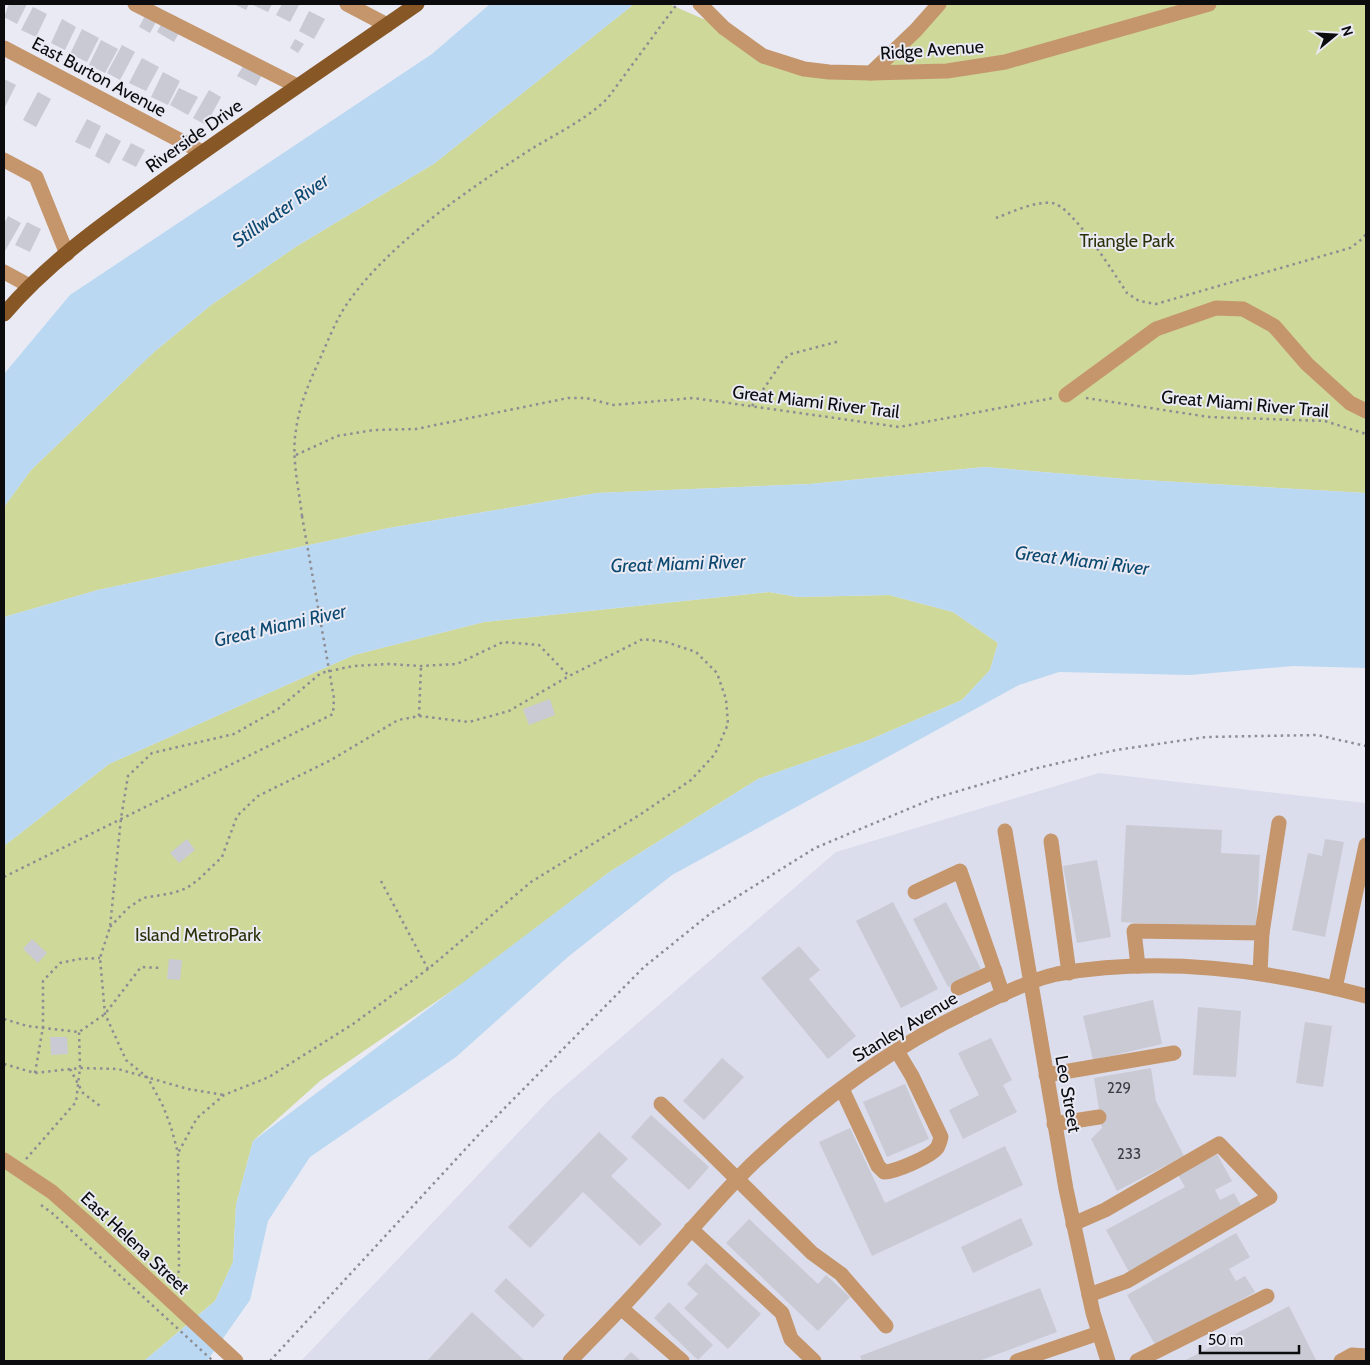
<svg xmlns="http://www.w3.org/2000/svg" width="1370" height="1365" font-family="Cabin,sans-serif">
<style>
.built{fill:#dbdded}
.green{fill:#ced898}
.water{fill:#bad8f1}
.building{fill:#c9cad4}
.lines{fill:none;stroke-linecap:round;stroke-linejoin:round}
.path{stroke:#8d8d94;stroke-width:2.5;stroke-dasharray:2.5 4;stroke-linecap:butt}
.minor{stroke:#c5966c;stroke-width:15}
.major{stroke:#875726;stroke-width:15}
.path-bridge{stroke:#8d8d94;stroke-width:2.5;stroke-dasharray:2.5 4;stroke-linecap:butt}
.labels{text-anchor:middle;stroke-width:4;stroke-linejoin:round;paint-order:stroke}
.number-label{font-size:15px;fill:#3b3c40}
.street-label{font-size:18px;fill:#0c0c0f;stroke:#e9eaf4}
.park-label{font-size:18px;fill:#2d3109;stroke:#e9eaf4}
.water-label{font-size:19px;font-style:italic;fill:#0c4970;stroke:#e9eaf4}
</style>
<rect width="100%" height="100%" fill="#e9eaf4"/>
<polygon class="built" points="1099,773 1366,803 1366,1361 301,1361 552,1097 836,852"/>
<g class="green">
<polygon points="634,4 669,4 724,28 763,56 871,73 939,4 1366,4 1366,493 1126,479 985,467 810,484 597,493 389,528 98,590 4,617 4,507 31,470 154,352 211,305 297,246 435,163"/>
<polygon points="769,592 798,597 889,595 953,612 998,643 990,670 962,700 869,740 758,779 608,873 469,979 320,1081 253,1141 236,1205 233,1262 215,1301 144,1361 4,1361 4,846 109,764 354,655 484,622"/>
</g>
<g class="water">
<polygon points="490,4 634,4 435,163 297,246 211,305 154,352 31,470 4,507 4,374 70,295 432,54"/>
<polygon points="985,467 1126,479 1366,493 1366,668 1293,666 1190,675 1059,672 1019,685 672,875 569,956 456,1057 310,1157 268,1221 250,1300 207,1361 144,1361 215,1301 233,1262 236,1205 253,1141 608,873 758,779 869,740 962,700 990,670 998,643 953,612 889,595 798,597 769,592 484,622 354,655 109,764 4,846 4,617 98,590 389,528 597,493 810,484"/>
</g>
<g class="building">
<polygon points="9,4 27,4 17,24 4,17"/>
<polygon points="234,4 249,4 246,10"/>
<polygon points="251,4 272,4 268,12"/>
<polygon points="282,4 299,5 290,22 276,15"/>
<polygon points="33,7 47,14 36,37 21,30"/>
<polygon points="309,11 325,19 314,39 299,31"/>
<polygon points="146,14 157,20 150,33 139,27"/>
<polygon points="62,19 76,27 65,50 51,43"/>
<polygon points="163,21 180,31 174,42 157,32"/>
<polygon points="82,29 99,38 87,62 70,54"/>
<polygon points="295,39 304,44 298,53 290,48"/>
<polygon points="101,40 118,49 105,73 89,65"/>
<polygon points="122,45 135,52 120,80 107,73"/>
<polygon points="142,58 159,67 146,91 129,83"/>
<polygon points="245,63 263,73 256,86 237,76"/>
<polygon points="163,72 180,81 168,105 151,97"/>
<polygon points="4,79 16,85 4,109"/>
<polygon points="179,88 198,97 188,115 170,105"/>
<polygon points="209,90 221,97 206,125 193,118"/>
<polygon points="38,92 51,99 36,127 23,120"/>
<polygon points="87,119 101,126 90,149 75,142"/>
<polygon points="106,133 121,141 109,164 95,156"/>
<polygon points="131,143 145,150 136,167 122,160"/>
<polygon points="8,216 21,223 5,251 4,224"/>
<polygon points="27,222 41,229 30,252 15,245"/>
<polygon points="550,699 555,715 529,725 523,709"/>
<polygon points="1126,825 1222,830 1221,853 1260,855 1256,929 1121,922"/>
<polygon points="187,839 195,850 179,863 170,853"/>
<polygon points="1325,839 1344,842 1325,937 1292,930 1308,853 1322,856"/>
<polygon points="1097,860 1111,937 1077,943 1063,866"/>
<polygon points="893,902 938,989 901,1008 856,921"/>
<polygon points="946,902 981,969 948,987 913,919"/>
<polygon points="32,939 47,953 38,963 23,949"/>
<polygon points="799,946 820,970 809,979 856,1036 828,1059 761,978"/>
<polygon points="169,959 182,960 180,980 167,979"/>
<polygon points="1153,1000 1162,1044 1093,1060 1083,1016"/>
<polygon points="1198,1007 1241,1011 1236,1077 1193,1075"/>
<polygon points="1305,1022 1332,1026 1323,1087 1296,1083"/>
<polygon points="50,1037 67,1037 68,1054 51,1055"/>
<polygon points="991,1038 1012,1080 1003,1085 1017,1112 963,1139 949,1110 979,1095 958,1053"/>
<polygon points="722,1058 744,1077 704,1120 683,1101"/>
<polygon points="1151,1068 1156,1101 1184,1156 1117,1191 1091,1139 1102,1128 1094,1078"/>
<polygon points="905,1084 929,1139 887,1157 863,1102"/>
<polygon points="651,1115 709,1167 689,1190 631,1137"/>
<polygon points="850,1128 885,1203 1005,1146 1023,1185 872,1256 819,1142"/>
<polygon points="599,1132 628,1159 611,1176 662,1224 640,1246 583,1192 530,1248 508,1227"/>
<polygon points="1217,1154 1232,1181 1215,1190 1220,1200 1234,1193 1243,1209 1129,1272 1106,1230 1185,1187 1178,1175"/>
<polygon points="1021,1218 1033,1245 973,1273 961,1247"/>
<polygon points="749,1219 818,1284 826,1275 850,1297 818,1331 726,1243"/>
<polygon points="1236,1233 1250,1257 1229,1269 1236,1281 1245,1276 1255,1292 1157,1348 1127,1295"/>
<polygon points="706,1263 761,1314 728,1349 684,1308 698,1294 687,1284"/>
<polygon points="506,1278 545,1315 533,1328 494,1291"/>
<polygon points="1040,1288 1057,1332 979,1361 862,1361 860,1356"/>
<polygon points="669,1302 713,1345 698,1360 654,1318"/>
<polygon points="1289,1306 1316,1360 1314,1361 1184,1361"/>
<polygon points="472,1312 525,1361 427,1361"/>
<polygon points="631,1352 641,1361 622,1361"/>
</g>
<g class="lines">
<g class="path">
<path d="M 996,218 C 1012,212 1035,201 1052,203 C 1071,204 1115,275 1127,293 L 1139,301 L 1156,304 L 1350,248 L 1362,239 L 1366,234"/>
<polyline points="1086,398 1209,417 1325,421 1366,434"/>
<polyline points="752,406 784,359 791,354 840,341"/>
<polyline points="296,455 337,436 374,430 416,429 568,398 586,398 613,405 693,398 899,427 1053,398"/>
<path d="M 302,516 C 299,489 291,457 296,430 C 299,406 309,383 319,361 C 328,341 336,319 349,301 C 388,246 460,195 516,159 C 546,138 581,124 607,99 L 677,4"/>
<polyline points="419,716 421,666"/>
<polyline points="4,877 333,714 334,698"/>
<polyline points="381,881 428,969"/>
<polyline points="110,927 128,908 143,898 173,893 187,888 198,880 222,857 237,816 258,796 331,760 398,720 419,716 469,722 509,711 569,676 643,639 666,642 696,652 717,673 726,699 728,724 715,754 691,780 641,814 531,882 428,969 353,1024 269,1077 224,1095 197,1118 178,1153"/>
<polyline points="4,1019 27,1026 79,1032 105,1014 141,967 162,968"/>
<polyline points="4,1064 35,1073 80,1068 118,1069 188,1089 224,1095"/>
<polyline points="70,1069 83,1093 100,1106"/>
<polyline points="35,1073 43,1027 43,981 60,963 79,959 100,958"/>
<polyline points="26,1159 76,1102 80,1068 79,1032"/>
<polyline points="41,1205 52,1213 213,1361"/>
<polyline points="177,1286 179,1268 178,1153 171,1127 163,1106 148,1078 126,1060 105,1014 100,958 110,927 121,818 128,776 152,753 234,734 278,709 321,673 353,666 388,664 421,666 457,664 503,642 539,645 569,676"/>
<polyline points="270,1361 483,1130 644,967 711,913 815,848 932,799 1033,769 1116,750 1206,737 1317,735 1366,746"/>
</g>
<g class="minor">
<polyline points="135,4 297,86"/>
<polyline points="347,4 387,25"/>
<polyline points="700,4 724,28 763,56 804,69 829,72 871,73 947,71 1005,62 1209,4"/>
<polyline points="4,48 202,152"/>
<polyline points="871,73 916,30 939,4"/>
<polyline points="4,160 36,177 67,254"/>
<polyline points="4,272 28,285"/>
<polyline points="1066,395 1156,329 1216,308 1243,309 1274,326 1307,364 1350,403 1366,411"/>
<polyline points="1005,831 1066,1189 1093,1313 1108,1361"/>
<polyline points="1051,841 1069,973"/>
<polyline points="915,892 960,871 1003,995"/>
<polyline points="1262,933 1279,823"/>
<polyline points="1138,966 1134,931 1262,933 1260,973"/>
<polyline points="958,988 995,971"/>
<polyline points="1335,988 1366,845"/>
<polyline points="1046,1075 1174,1053"/>
<path d="M 842,1089 L 878,1166 L 884,1172 C 895,1172 930,1157 937,1148 C 939,1145 940,1141 941,1137 L 912,1076 L 897,1051"/>
<polyline points="661,1104 812,1253 841,1274 886,1326"/>
<polyline points="1054,1124 1099,1117"/>
<polyline points="4,1160 52,1192 86,1222 236,1361"/>
<polyline points="1073,1224 1105,1210 1219,1144 1270,1197 1127,1281 1089,1295"/>
<polyline points="691,1229 782,1313 791,1339 814,1361"/>
<polyline points="621,1308 682,1361"/>
<path d="M 570,1361 C 595,1335 621,1309 645,1282 C 680,1243 713,1203 750,1166 C 816,1103 891,1047 974,1008 C 996,997 1033,979 1057,974 C 1161,956 1265,969 1366,996"/>
<polyline points="1017,1361 1099,1333"/>
<polyline points="1137,1361 1267,1296"/>
<polyline points="1341,1361 1352,1355 1366,1356"/>
</g>
<path class="major" d="M 4,314 C 52,258 113,217 172,174 C 253,116 335,61 417,4"/>
<polyline class="path-bridge" points="302,516 334,698"/>
</g>
<g class="labels">
<g class="number-label">
<text x="1119" y="1093">229</text>
<text x="1129" y="1159">233</text>
</g>
<g class="street-label">
<text transform="translate(932 50) rotate(-4)" y="6">Ridge Avenue</text>
<text transform="translate(99 77) rotate(28)" y="6">East Burton Avenue</text>
<text transform="translate(194 136) rotate(-35)" y="6">Riverside Drive</text>
<text transform="translate(816 402) rotate(7)" y="6">Great Miami River Trail</text>
<text transform="translate(1245 404) rotate(5)" y="6">Great Miami River Trail</text>
<text transform="translate(905 1027) rotate(-31)" y="6">Stanley Avenue</text>
<text transform="translate(1068 1094) rotate(80)" y="6">Leo Street</text>
<text transform="translate(135 1243) rotate(43)" y="6">East Helena Street</text>
</g>
<g class="park-label">
<text x="1127" y="247">Triangle Park</text>
<text x="198" y="941">Island MetroPark</text>
</g>
<g class="water-label">
<text transform="translate(280 210) rotate(-35)" y="7">Stillwater River</text>
<text transform="translate(1082 560) rotate(7)" y="7">Great Miami River</text>
<text transform="translate(678 563) rotate(-2)" y="7">Great Miami River</text>
<text transform="translate(280 625) rotate(-13)" y="7">Great Miami River</text>
</g>
</g>
<rect width="1370" height="1365" fill="none" stroke="#0c0c0f" stroke-width="10"/>
<g transform="translate(1335 35) rotate(72)" stroke="#e9eaf4" stroke-width="4" paint-order="stroke">
<path d="M0-4L9 19L0 12L-9 19Z" fill="#0c0c0f"/>
<text y="-8" font-size="14" font-weight="bold" text-anchor="middle" fill="#0c0c0f">N</text>
</g>
<path d="M1200 1345v8h99v-8" fill="none" stroke="#0c0c0f" stroke-width="2.5"/>
<text x="1208" y="1345" font-size="15" fill="#0c0c0f" stroke="#e9eaf4" stroke-width="4" paint-order="stroke">50 m</text>
</svg>
